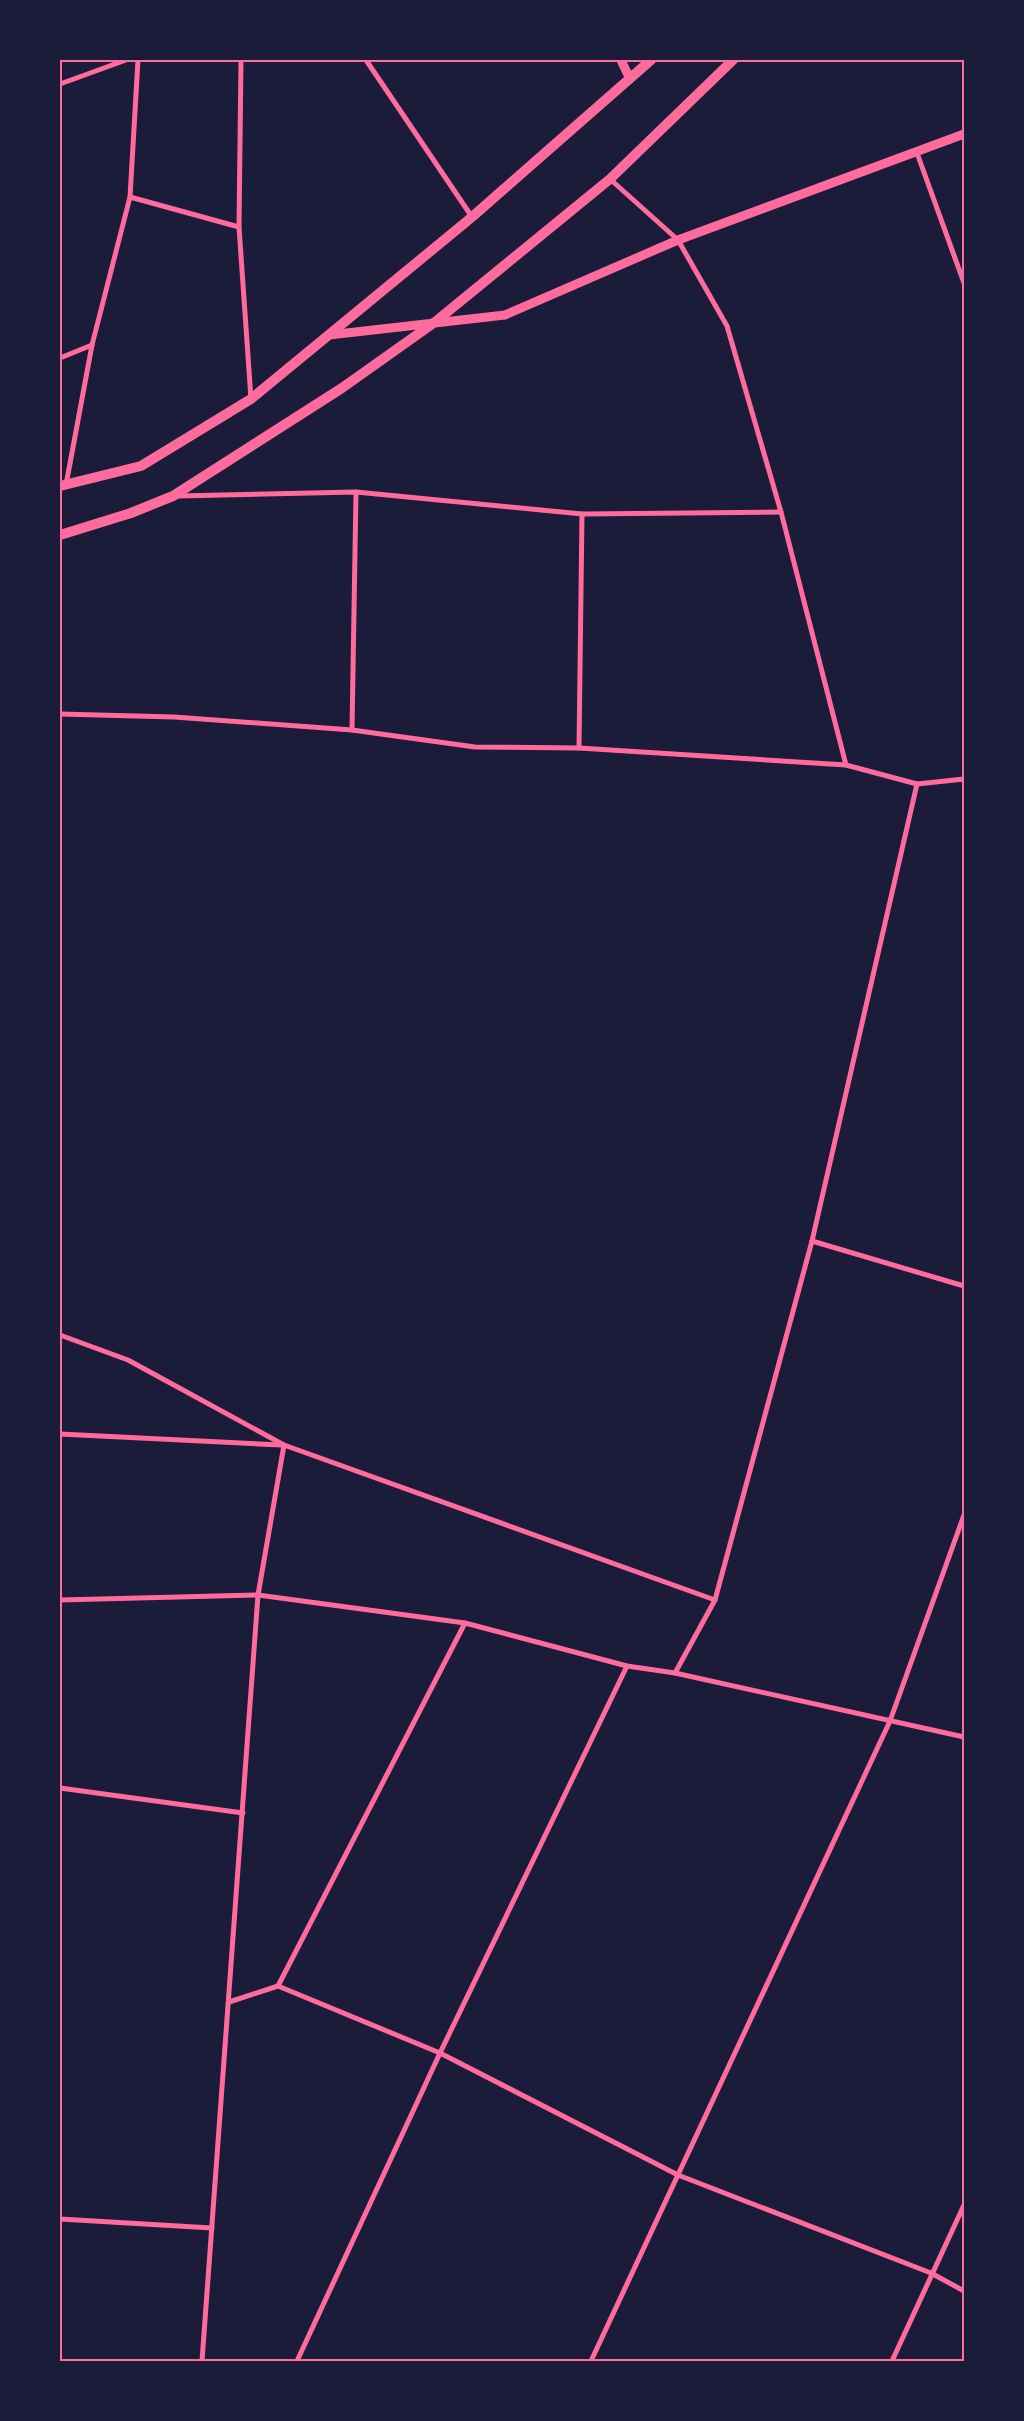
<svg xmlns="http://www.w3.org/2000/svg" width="1024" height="2421" font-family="'Fira Sans Condensed',sans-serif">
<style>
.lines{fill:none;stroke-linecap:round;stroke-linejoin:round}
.minor{stroke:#ff6b9d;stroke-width:5}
.tertiary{stroke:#ff6b9d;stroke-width:9}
.secondary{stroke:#ff6b9d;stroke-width:10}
.neatline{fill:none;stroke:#ff6b9d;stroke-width:2}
</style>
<rect width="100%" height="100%" fill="#1b1b3a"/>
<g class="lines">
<g class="minor">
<polyline points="241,60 239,227 251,399"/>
<polyline points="366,60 472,217"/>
<polyline points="60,84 126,60"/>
<polyline points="917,153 964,283"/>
<polyline points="610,179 678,240 727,326 781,512 846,765"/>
<polyline points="130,197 239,227"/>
<polyline points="60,358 92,345"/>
<polyline points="66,485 92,345 130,197 138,60"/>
<polyline points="178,496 356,492 582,514 781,512"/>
<polyline points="60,714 174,717 352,730 475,747 579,748 846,765 917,784 964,779"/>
<polyline points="352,730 356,492"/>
<polyline points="579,748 582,514"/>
<polyline points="812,1241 964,1286"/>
<polyline points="60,1335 128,1360 284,1445 715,1600"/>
<polyline points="60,1434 281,1445"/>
<polyline points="60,1600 258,1595 465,1623 627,1666 675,1673 964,1737"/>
<polyline points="675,1673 715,1600 812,1241 917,784"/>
<polyline points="60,1788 243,1813"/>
<polyline points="278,1986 465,1623"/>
<polyline points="229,2002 278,1986 440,2053 678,2175 931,2273 964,2291"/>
<polyline points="60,2219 212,2228"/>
<polyline points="202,2361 258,1595 284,1445"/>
<polyline points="297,2361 440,2053 627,1666"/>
<polyline points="591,2361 890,1721 964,1515"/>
<polyline points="892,2361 964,2205"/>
</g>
<g class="tertiary">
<polyline points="621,60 630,79"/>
<polyline points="329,335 505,315 678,240 964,134"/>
</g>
<g class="secondary">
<polyline points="60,486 141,466 251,399 472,217 651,60"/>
<polyline points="60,535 131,513 173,496 342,388 435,322 610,179 733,60"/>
</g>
</g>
<rect width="1024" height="2421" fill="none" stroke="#1b1b3a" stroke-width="122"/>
<rect x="61" y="61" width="902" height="2299" class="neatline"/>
</svg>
